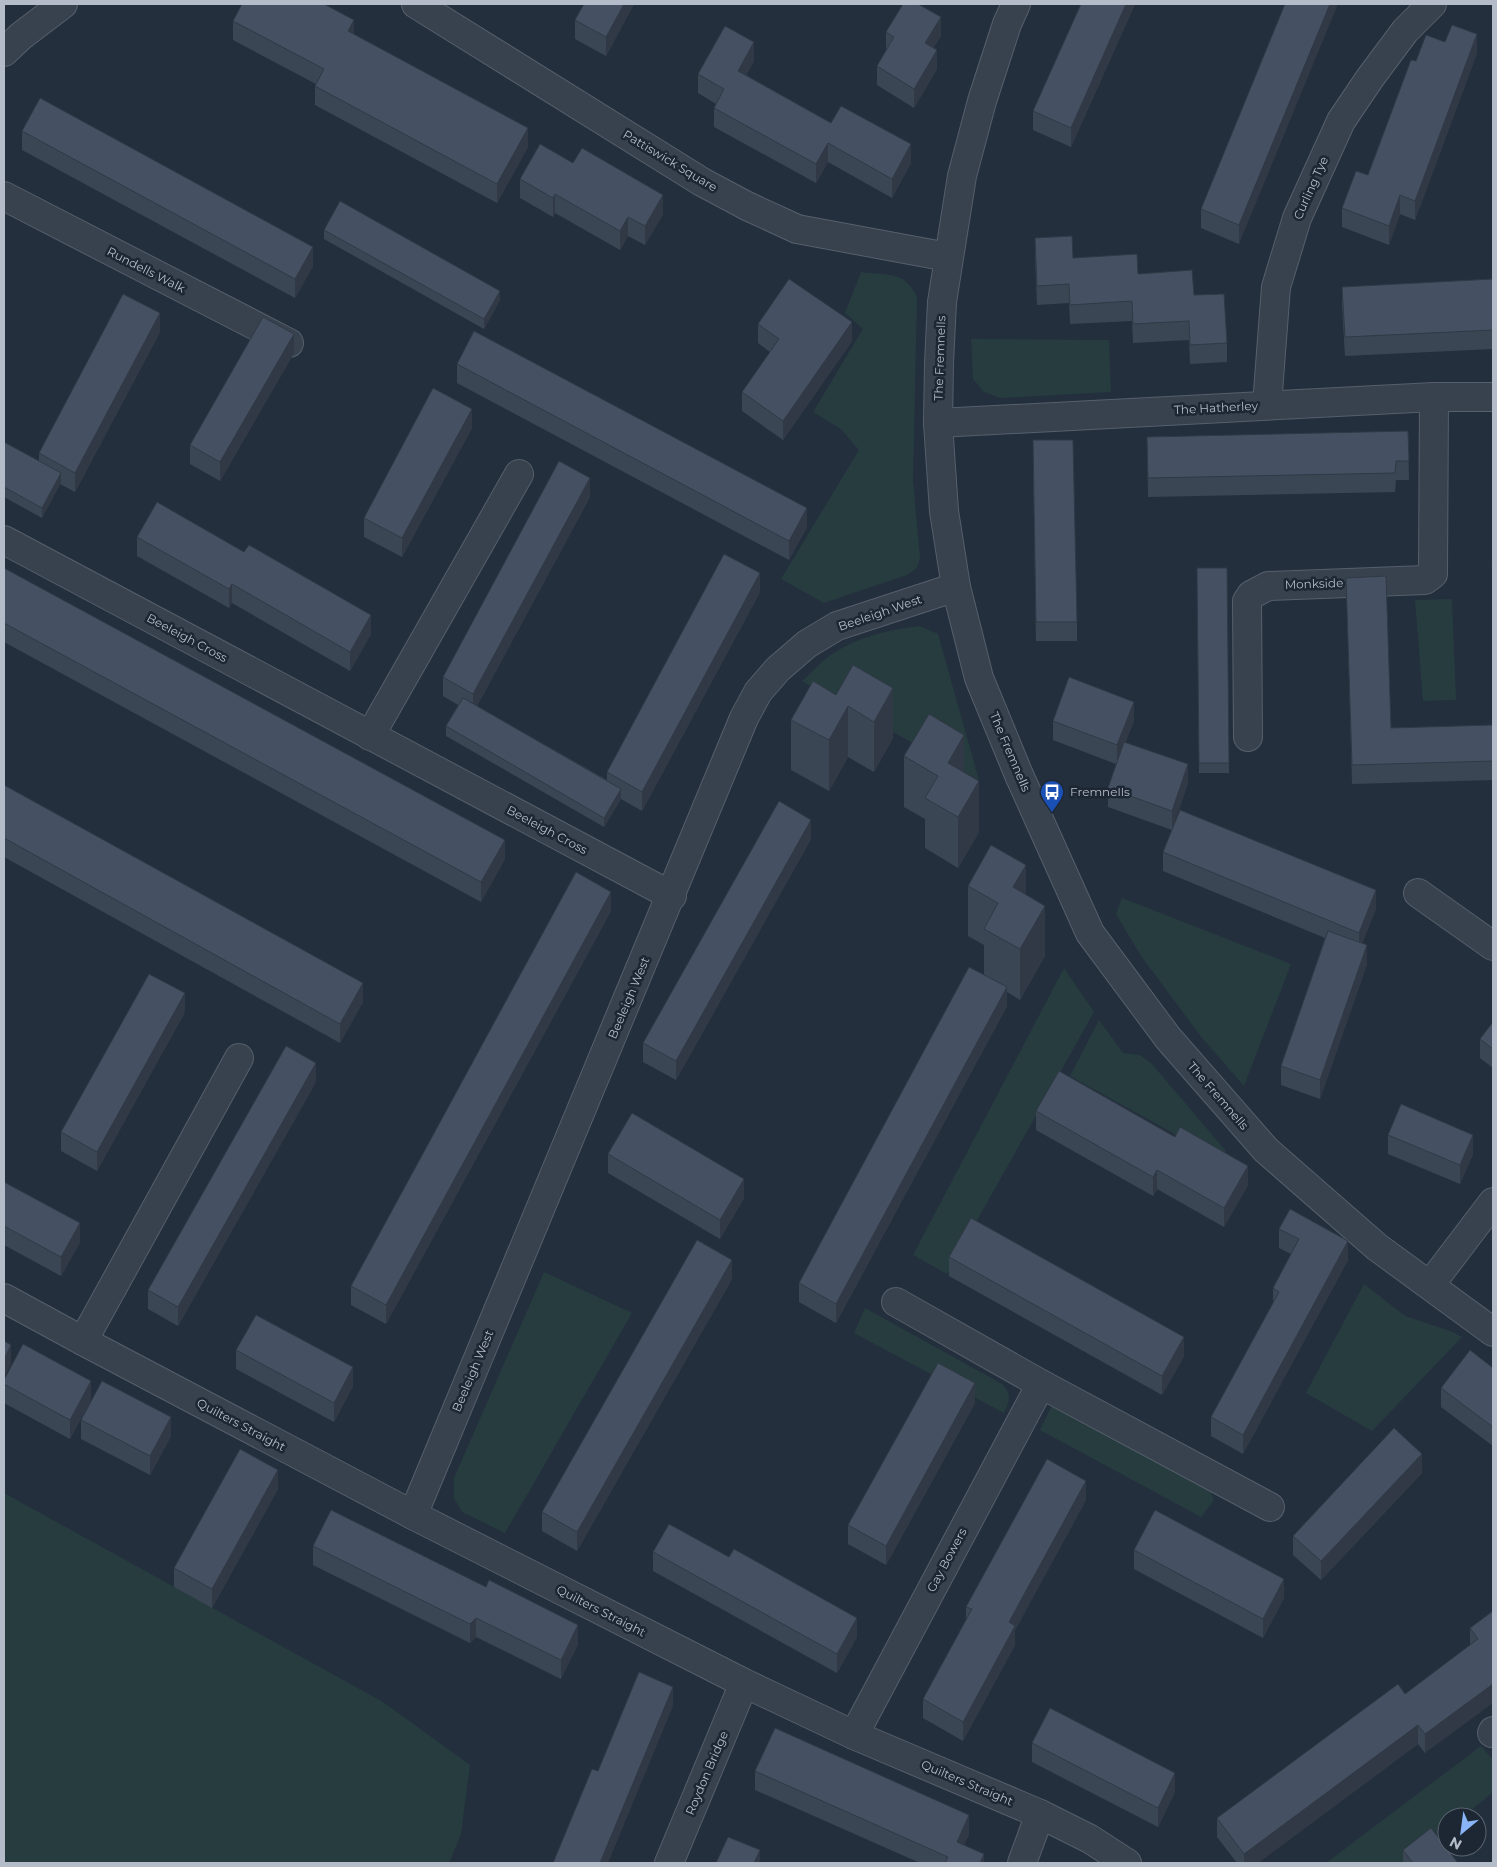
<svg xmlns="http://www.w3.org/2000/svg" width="1497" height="1867" font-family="Montserrat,sans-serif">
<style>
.green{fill:#263c3f}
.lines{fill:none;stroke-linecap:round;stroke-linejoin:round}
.minor-casing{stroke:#565f6c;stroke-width:30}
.tertiary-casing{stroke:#565f6c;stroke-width:30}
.minor{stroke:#38414e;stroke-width:28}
.tertiary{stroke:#38414e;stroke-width:28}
.wall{fill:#3b4654}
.shaded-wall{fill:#303945}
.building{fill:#455162;stroke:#303945}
.labels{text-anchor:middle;stroke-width:5;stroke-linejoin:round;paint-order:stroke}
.street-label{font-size:12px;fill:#b4bcc9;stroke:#1d2633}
.poi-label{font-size:12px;fill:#b4bcc9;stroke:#1d2633;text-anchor:start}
</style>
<rect width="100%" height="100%" fill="#242f3e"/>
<g class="green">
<path d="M 861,272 C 888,276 904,270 917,297 L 913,481 L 920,558 L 917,568 L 907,575 L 824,603 L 781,579 L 859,450 L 841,429 L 813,412 L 863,329 L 845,313 Z"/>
<polygon points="971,339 1109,340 1111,392 1000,398 984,392 973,379"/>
<polygon points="1452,599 1456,700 1423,701 1415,600"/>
<path d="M 920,626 L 938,634 L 979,780 L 802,681 C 809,675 815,668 822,662 C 848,639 886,630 920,626 Z"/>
<polygon points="1122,898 1291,964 1244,1086 1202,1038 1141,956 1116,914"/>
<polygon points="1064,968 1094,1012 947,1274 913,1255"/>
<polygon points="1099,1020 1123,1053 1140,1055 1151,1063 1226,1151 1218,1158 1070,1076"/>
<polygon points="544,1272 632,1313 505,1533 462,1512 454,1498 454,1478"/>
<polygon points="1364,1284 1405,1316 1453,1332 1462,1337 1372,1431 1306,1393"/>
<path d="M 865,1308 L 1002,1384 C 1012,1395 1010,1400 1004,1413 L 854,1333 Z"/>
<polygon points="1052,1405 1198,1479 1210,1491 1214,1500 1201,1517 1040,1430"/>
<polygon points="4,1493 383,1702 470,1765 461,1834 449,1863 4,1863"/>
<polygon points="1481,1746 1493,1760 1493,1792 1463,1817 1447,1817 1447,1830 1406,1863 1326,1863"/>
</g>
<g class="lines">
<g class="minor-casing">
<g id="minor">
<polyline points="416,4 702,182 747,206 797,229 948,257"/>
<polyline points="4,52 21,36 63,4"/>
<polyline points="4,196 289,343"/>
<polyline points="1267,405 1276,287 1297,218 1341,121 1370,78 1405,31 1432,4"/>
<polyline points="938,423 1434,397 1493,397"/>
<polyline points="4,540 672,896"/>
<polyline points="370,736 519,474"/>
<polyline points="1248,737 1247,601 1251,595 1268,586 1425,580 1433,574 1434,397"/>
<polyline points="1418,893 1493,946"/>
<polyline points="1430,1285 1493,1202"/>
<polyline points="4,1298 83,1341 413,1515 744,1683 854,1735 1040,1814 1090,1839 1127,1863"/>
<polyline points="896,1302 1041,1384 1270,1507"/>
<polyline points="83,1341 239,1058"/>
<polyline points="413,1515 744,718 758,692 778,669 807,644 837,626 956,587"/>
<polyline points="1492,1733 1493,1731"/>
<polyline points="854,1735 1041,1384"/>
<polyline points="669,1863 744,1683"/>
<polyline points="1022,1863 1040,1814"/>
</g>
</g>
<g class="tertiary-casing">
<polyline id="tertiary" points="1016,4 1007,24 982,101 962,176 942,302 939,363 938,423 944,511 956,587 979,678 1019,775 1090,933 1168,1038 1266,1150 1377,1247 1493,1332"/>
</g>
<use href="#minor" class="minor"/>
<use href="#tertiary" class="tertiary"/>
</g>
<g class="wall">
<polygon points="240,4 324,4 354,35 528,147 497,203 315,105 315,86 316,84 233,40 233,21 242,5"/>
<polygon points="634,4 606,56 575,39 575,20"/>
<polygon points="1081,4 1135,4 1071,147 1033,130 1033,111"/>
<polygon points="1285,4 1239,244 1201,228 1201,209"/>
<polygon points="886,32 941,36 933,48 937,69 914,108 877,85 877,66 886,51"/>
<polygon points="1477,53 1415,220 1400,214 1389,245 1342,227 1342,208 1368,175 1416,61"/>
<polygon points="754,61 746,75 831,123 911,163 892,198 828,162 816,183 714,127 714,108 716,104 698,93 698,74"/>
<polygon points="22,131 313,266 295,298 22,150"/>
<polygon points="520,179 663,214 645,245 628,236 620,250 555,213 553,217 520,198"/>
<polygon points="324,230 500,300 484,329 324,239"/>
<polygon points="1035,238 1073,258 1138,274 1194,295 1227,343 1227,362 1190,364 1189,340 1133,343 1132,321 1070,324 1069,303 1037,305 1035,257"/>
<polygon points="1493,279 1493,349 1345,356 1342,306 1342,287"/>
<polygon points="758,324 852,341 783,440 742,411 742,392 770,352 758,343"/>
<polygon points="160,332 75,492 60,484 42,518 4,497 4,442 39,461 39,453"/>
<polygon points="294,353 220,481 190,464 190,445"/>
<polygon points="457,364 807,527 789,560 457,383"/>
<polygon points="472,428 402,557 364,537 364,518"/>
<polygon points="1408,431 1409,480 1396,480 1395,492 1148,497 1147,437"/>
<polygon points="1033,459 1077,622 1077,641 1036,641"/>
<polygon points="590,497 477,706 607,780 607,772 760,592 642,811 621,799 604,827 446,736 446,726 458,705 443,696 443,677"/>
<polygon points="137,537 371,634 350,671 232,603 229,608 137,556"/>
<polygon points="1492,559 1493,559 1493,607 1492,578"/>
<polygon points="4,568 505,859 481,902 4,642"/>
<polygon points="1197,568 1227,568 1229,773 1199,773"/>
<polygon points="1346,578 1391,728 1493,725 1493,780 1352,784"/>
<polygon points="853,665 893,738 874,772 848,757 829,791 791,770 791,720 836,695"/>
<polygon points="1053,721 1134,721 1125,743 1188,783 1175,821 1376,909 1362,943 1367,964 1320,1099 1281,1085 1281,1066 1325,938 1163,871 1163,852 1172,830 1108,807 1108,788 1116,764 1053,740"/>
<polygon points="904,756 964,772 979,832 958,868 925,848 925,819 904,807"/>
<polygon points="4,785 363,1002 340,1043 4,857"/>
<polygon points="811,839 676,1080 643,1062 643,1043"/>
<polygon points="968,886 1026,895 1045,956 1020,1000 1007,992 1007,1006 836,1323 799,1302 799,1283 984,975 984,945 968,936"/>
<polygon points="611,911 386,1324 351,1305 351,1286"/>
<polygon points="185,1012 97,1171 61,1151 61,1132"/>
<polygon points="1493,1022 1493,1068 1480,1058 1480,1039"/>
<polygon points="316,1082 178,1326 148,1309 148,1290"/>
<polygon points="1036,1111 1248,1185 1224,1227 1157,1189 1153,1196 1036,1130"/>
<polygon points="1388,1135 1473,1154 1460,1184 1388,1154"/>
<polygon points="608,1154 744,1198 720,1239 608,1173"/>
<polygon points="4,1182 80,1242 61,1276 4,1245"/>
<polygon points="1279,1229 1348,1260 1243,1454 1211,1436 1211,1417 1273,1303 1273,1288 1291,1254 1279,1248"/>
<polygon points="949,1257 1184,1356 1162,1395 949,1276"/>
<polygon points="732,1279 577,1551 542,1531 542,1512"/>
<polygon points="236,1350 353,1386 334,1422 236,1369"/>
<polygon points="1493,1368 1493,1446 1441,1407 1441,1388"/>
<polygon points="4,1380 91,1400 70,1439 4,1403"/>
<polygon points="975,1403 886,1565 848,1544 848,1525"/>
<polygon points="81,1420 171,1436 150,1475 81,1439"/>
<polygon points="1422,1473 1321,1580 1293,1555 1293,1536"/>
<polygon points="278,1489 212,1608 174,1587 174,1568"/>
<polygon points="1086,1500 1015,1630 1015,1645 963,1741 923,1718 923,1699 966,1620 966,1607"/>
<polygon points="313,1546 578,1644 561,1679 476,1637 470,1643 313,1565"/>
<polygon points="1134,1550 1284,1598 1263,1638 1134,1569"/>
<polygon points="653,1552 857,1637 837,1673 653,1571"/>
<polygon points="1493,1611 1425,1753 1418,1744 1258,1863 1237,1863 1217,1837 1217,1818 1405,1694 1470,1645 1470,1628"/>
<polygon points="1032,1743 1175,1792 1158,1827 1032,1762"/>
<polygon points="755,1771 969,1834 964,1845 984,1863 920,1863 755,1790"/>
<polygon points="1403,1850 1458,1863 1403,1863"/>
</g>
<g class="shaded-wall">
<polygon points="624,4 634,4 606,56 606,37"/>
<polygon points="1126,4 1135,4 1071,147 1071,128"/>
<polygon points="1330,4 1338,4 1239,244 1239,225"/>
<polygon points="941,17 941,36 925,62 925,43"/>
<polygon points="354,20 354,39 348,31"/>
<polygon points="1477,34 1477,53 1415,220 1415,201"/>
<polygon points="754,42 754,61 738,90 738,71"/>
<polygon points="937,50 937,69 914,108 914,89"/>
<polygon points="528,128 528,147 497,203 497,184"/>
<polygon points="828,143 828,162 816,183 816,164"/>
<polygon points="911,144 911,163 892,198 892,179"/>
<polygon points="555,194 555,213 553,217 553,198"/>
<polygon points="663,195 663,214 645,245 645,226"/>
<polygon points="1400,195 1400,214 1389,245 1389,226"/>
<polygon points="628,217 628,236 620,250 620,231"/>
<polygon points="313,247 313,266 295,298 295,279"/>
<polygon points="500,291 500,300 484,329 484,319"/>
<polygon points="160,313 160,332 75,492 75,473"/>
<polygon points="852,322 852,341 783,440 783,421"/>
<polygon points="294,334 294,353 220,481 220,462"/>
<polygon points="472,409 472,428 402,557 402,538"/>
<polygon points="61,473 61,483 42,518 42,508"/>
<polygon points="590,478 590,497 473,713 473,694"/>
<polygon points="807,508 807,527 789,560 789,541"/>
<polygon points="760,573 760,592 642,811 642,792"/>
<polygon points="232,584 232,603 229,608 229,589"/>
<polygon points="371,615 371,634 350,671 350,652"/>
<polygon points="893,688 893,738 874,772 874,722"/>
<polygon points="1134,702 1134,721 1117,764 1117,745"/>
<polygon points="848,706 848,757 829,791 829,740"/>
<polygon points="964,735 964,785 948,763"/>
<polygon points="1188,764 1188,783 1172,830 1172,811"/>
<polygon points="979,781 979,832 958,868 958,817"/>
<polygon points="621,789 621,798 604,827 604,818"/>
<polygon points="811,820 811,839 676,1080 676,1061"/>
<polygon points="505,840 505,859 481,902 481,882"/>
<polygon points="1026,865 1026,916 1013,887"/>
<polygon points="1376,890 1376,909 1359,952 1359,933"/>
<polygon points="611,892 611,911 386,1324 386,1305"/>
<polygon points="1045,906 1045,956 1020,1000 1020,949"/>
<polygon points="1367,945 1367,964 1320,1099 1320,1080"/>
<polygon points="363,983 363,1002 340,1043 340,1024"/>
<polygon points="1007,987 1007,1006 836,1323 836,1304"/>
<polygon points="185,993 185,1012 97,1171 97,1152"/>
<polygon points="316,1063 316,1082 178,1326 178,1307"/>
<polygon points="1473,1135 1473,1154 1460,1184 1460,1165"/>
<polygon points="1248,1166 1248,1185 1224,1227 1224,1208"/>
<polygon points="1157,1170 1157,1189 1153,1196 1153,1177"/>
<polygon points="744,1179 744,1198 720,1239 720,1220"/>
<polygon points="80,1223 80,1242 61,1276 61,1257"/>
<polygon points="1348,1241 1348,1260 1243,1454 1243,1435"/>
<polygon points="732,1260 732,1279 577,1551 577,1532"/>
<polygon points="1184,1337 1184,1356 1162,1395 1162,1376"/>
<polygon points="11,1345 11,1364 4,1378 4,1359"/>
<polygon points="353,1367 353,1386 334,1422 334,1403"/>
<polygon points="91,1381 91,1400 70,1439 70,1420"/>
<polygon points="975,1383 975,1403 886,1565 886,1546"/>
<polygon points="171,1417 171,1436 150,1475 150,1456"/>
<polygon points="1422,1454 1422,1473 1321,1580 1321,1561"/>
<polygon points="278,1470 278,1489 212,1608 212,1589"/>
<polygon points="1086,1481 1086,1500 1015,1630 1015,1645 963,1741 963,1722 1009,1622"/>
<polygon points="1284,1579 1284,1598 1263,1638 1263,1619"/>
<polygon points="476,1618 476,1637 470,1643 470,1624"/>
<polygon points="857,1618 857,1637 837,1673 837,1654"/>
<polygon points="578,1625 578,1644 561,1679 561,1660"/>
<polygon points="1493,1684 1493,1703 1425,1753 1425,1734"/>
<polygon points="673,1687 673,1706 608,1863 600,1863"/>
<polygon points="1418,1725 1418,1744 1258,1863 1244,1863 1244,1854"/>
<polygon points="1175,1773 1175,1792 1158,1827 1158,1808"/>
<polygon points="969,1815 969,1834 957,1861 957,1842"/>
<polygon points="760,1850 760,1863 754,1863"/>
<polygon points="984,1854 984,1863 980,1863"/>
</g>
<g class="building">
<polygon points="242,4 324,4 354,20 348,31 528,128 497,184 315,86 324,69 233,21"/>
<polygon points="584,4 624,4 606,37 575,20"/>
<polygon points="903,4 918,4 941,17 925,43 937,50 914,89 877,66 894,37 886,32"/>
<polygon points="1081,4 1126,4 1071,128 1033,111"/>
<polygon points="1285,4 1330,4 1239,225 1201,209"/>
<polygon points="1452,25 1477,34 1415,201 1400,195 1389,226 1342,208 1356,171 1368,175 1411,60 1416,61 1426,35 1445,42"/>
<polygon points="725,26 754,42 738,71 831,123 841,106 911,144 892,179 828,143 816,164 714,108 724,89 698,74"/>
<polygon points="40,98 313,247 295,279 22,131"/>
<polygon points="540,144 573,163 582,148 663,195 645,226 628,217 620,231 555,194 553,198 520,179"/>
<polygon points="340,201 500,291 484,319 324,230"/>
<polygon points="1072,236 1073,258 1137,254 1138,274 1192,270 1194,295 1224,294 1227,343 1190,345 1189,321 1133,324 1132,301 1070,305 1069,284 1037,286 1035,238"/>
<polygon points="789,279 852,322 783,421 742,392 779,339 758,324"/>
<polygon points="1493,279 1493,330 1345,337 1342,287"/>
<polygon points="123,294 160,313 75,473 39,453"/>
<polygon points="263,317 294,334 220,462 190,445"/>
<polygon points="474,331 807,508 789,541 457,364"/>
<polygon points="433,388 472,409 402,538 364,518"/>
<polygon points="1408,431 1409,461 1396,461 1395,473 1148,478 1147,437"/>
<polygon points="1033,440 1073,440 1077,622 1036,622"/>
<polygon points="4,442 61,473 42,508 4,487"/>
<polygon points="559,461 590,478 473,694 443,677"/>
<polygon points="157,502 244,552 249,545 371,615 350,652 232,584 229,589 137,537"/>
<polygon points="724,554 760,573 642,792 607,772"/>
<polygon points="1492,559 1493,559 1493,587"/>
<polygon points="4,568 505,840 481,882 4,623"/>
<polygon points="1197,568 1227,568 1229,763 1199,763"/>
<polygon points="1386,576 1391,728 1493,725 1493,761 1352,765 1346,578"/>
<polygon points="853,665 893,688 874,722 848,706 829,740 791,720 813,681 836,695"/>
<polygon points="1069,677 1134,702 1117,745 1053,721"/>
<polygon points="463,698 621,789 604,818 446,726"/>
<polygon points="929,714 964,735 948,763 979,781 958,817 925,798 938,776 904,756"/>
<polygon points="1124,742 1188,764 1172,811 1108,788"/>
<polygon points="4,785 363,983 340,1024 4,838"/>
<polygon points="779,801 811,820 676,1061 643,1043"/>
<polygon points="1180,810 1376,890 1359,933 1163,852"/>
<polygon points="991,845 1026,865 1013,887 1045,906 1020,949 984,929 998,903 968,886"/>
<polygon points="576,872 611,892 386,1305 351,1286"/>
<polygon points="1328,931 1367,945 1320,1080 1281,1066"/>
<polygon points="969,967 1007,987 836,1304 799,1283"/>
<polygon points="149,974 185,993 97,1152 61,1132"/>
<polygon points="1493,1022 1493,1049 1480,1039"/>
<polygon points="286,1046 316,1063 178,1307 148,1290"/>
<polygon points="1059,1071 1175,1137 1180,1127 1248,1166 1224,1208 1157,1170 1153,1177 1036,1111"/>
<polygon points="1401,1104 1473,1135 1460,1165 1388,1135"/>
<polygon points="632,1113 744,1179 720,1220 608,1154"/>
<polygon points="4,1182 80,1223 61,1257 4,1226"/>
<polygon points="1290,1209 1348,1241 1243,1435 1211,1417 1279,1292 1273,1288 1299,1239 1279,1229"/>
<polygon points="971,1218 1184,1337 1162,1376 949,1257"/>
<polygon points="697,1240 732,1260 577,1532 542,1512"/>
<polygon points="256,1315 353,1367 334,1403 236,1350"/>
<polygon points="4,1341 11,1345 4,1359"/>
<polygon points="23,1344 91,1381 70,1420 4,1384 4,1380"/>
<polygon points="1470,1350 1493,1368 1493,1427 1441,1388"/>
<polygon points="938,1363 975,1383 886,1546 848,1525"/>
<polygon points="102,1381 171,1417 150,1456 81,1420"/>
<polygon points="1394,1428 1422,1454 1321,1561 1293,1536"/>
<polygon points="240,1449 278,1470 212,1589 174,1568"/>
<polygon points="1047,1459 1086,1481 1009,1622 1015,1626 963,1722 923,1699 972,1609 966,1607"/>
<polygon points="331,1510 486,1587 489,1580 578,1625 561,1660 476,1618 470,1624 313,1546"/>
<polygon points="1155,1510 1284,1579 1263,1619 1134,1550"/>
<polygon points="669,1524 729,1557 734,1549 857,1618 837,1654 653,1552"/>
<polygon points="1493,1611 1493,1684 1425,1734 1418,1725 1244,1854 1217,1818 1398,1684 1405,1694 1478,1639 1470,1628"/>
<polygon points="639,1672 673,1687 600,1863 553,1863 592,1769 598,1771"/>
<polygon points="1050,1708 1175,1773 1158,1808 1032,1743"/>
<polygon points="775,1728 969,1815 957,1842 984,1854 980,1863 945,1863 948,1857 755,1771"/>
<polygon points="1431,1828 1458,1863 1413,1863 1403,1850"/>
<polygon points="728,1837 760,1850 754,1863 716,1863"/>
</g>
<defs>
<g id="bus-pin" transform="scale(1.25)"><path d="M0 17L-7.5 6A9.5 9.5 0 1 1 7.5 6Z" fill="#1a4fb4" stroke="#1d2633"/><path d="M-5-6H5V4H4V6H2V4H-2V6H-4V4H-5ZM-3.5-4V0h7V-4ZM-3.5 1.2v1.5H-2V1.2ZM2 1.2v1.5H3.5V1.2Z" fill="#fff"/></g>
</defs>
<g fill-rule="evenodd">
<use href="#bus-pin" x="1052" y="792"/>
</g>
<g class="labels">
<g class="street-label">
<text transform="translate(670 161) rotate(31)" y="4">Pattiswick Square</text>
<text transform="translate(1311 188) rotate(-66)" y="4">Curling Tye</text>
<text transform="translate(146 270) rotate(27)" y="4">Rundells Walk</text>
<text transform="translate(940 358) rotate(-88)" y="4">The Fremnells</text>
<text transform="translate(1216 408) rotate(-3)" y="4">The Hatherley</text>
<text transform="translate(1314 584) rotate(-2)" y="4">Monkside</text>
<text transform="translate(880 613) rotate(-19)" y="4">Beeleigh West</text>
<text transform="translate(187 638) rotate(28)" y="4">Beeleigh Cross</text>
<text transform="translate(1010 752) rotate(67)" y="4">The Fremnells</text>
<text transform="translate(547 830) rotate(28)" y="4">Beeleigh Cross</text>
<text transform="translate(629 998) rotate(-67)" y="4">Beeleigh West</text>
<text transform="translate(1218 1096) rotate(49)" y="4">The Fremnells</text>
<text transform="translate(473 1371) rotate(-67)" y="4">Beeleigh West</text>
<text transform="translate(241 1425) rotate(28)" y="4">Quilters Straight</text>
<text transform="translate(947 1560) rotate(-62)" y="4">Gay Bowers</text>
<text transform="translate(601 1611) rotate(27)" y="4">Quilters Straight</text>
<text transform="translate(707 1773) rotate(-67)" y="4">Roydon Bridge</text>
<text transform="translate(967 1783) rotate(23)" y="4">Quilters Straight</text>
</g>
<g class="poi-label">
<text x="1070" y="796">Fremnells</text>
</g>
</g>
<rect width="1497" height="1867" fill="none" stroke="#b4bcc9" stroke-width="10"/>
<g transform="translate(1462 1832) rotate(209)"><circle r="24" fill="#1d2633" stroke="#59626f"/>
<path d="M0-4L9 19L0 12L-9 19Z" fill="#8ab4f8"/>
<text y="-8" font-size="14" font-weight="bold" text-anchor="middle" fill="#b4bcc9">N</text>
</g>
</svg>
